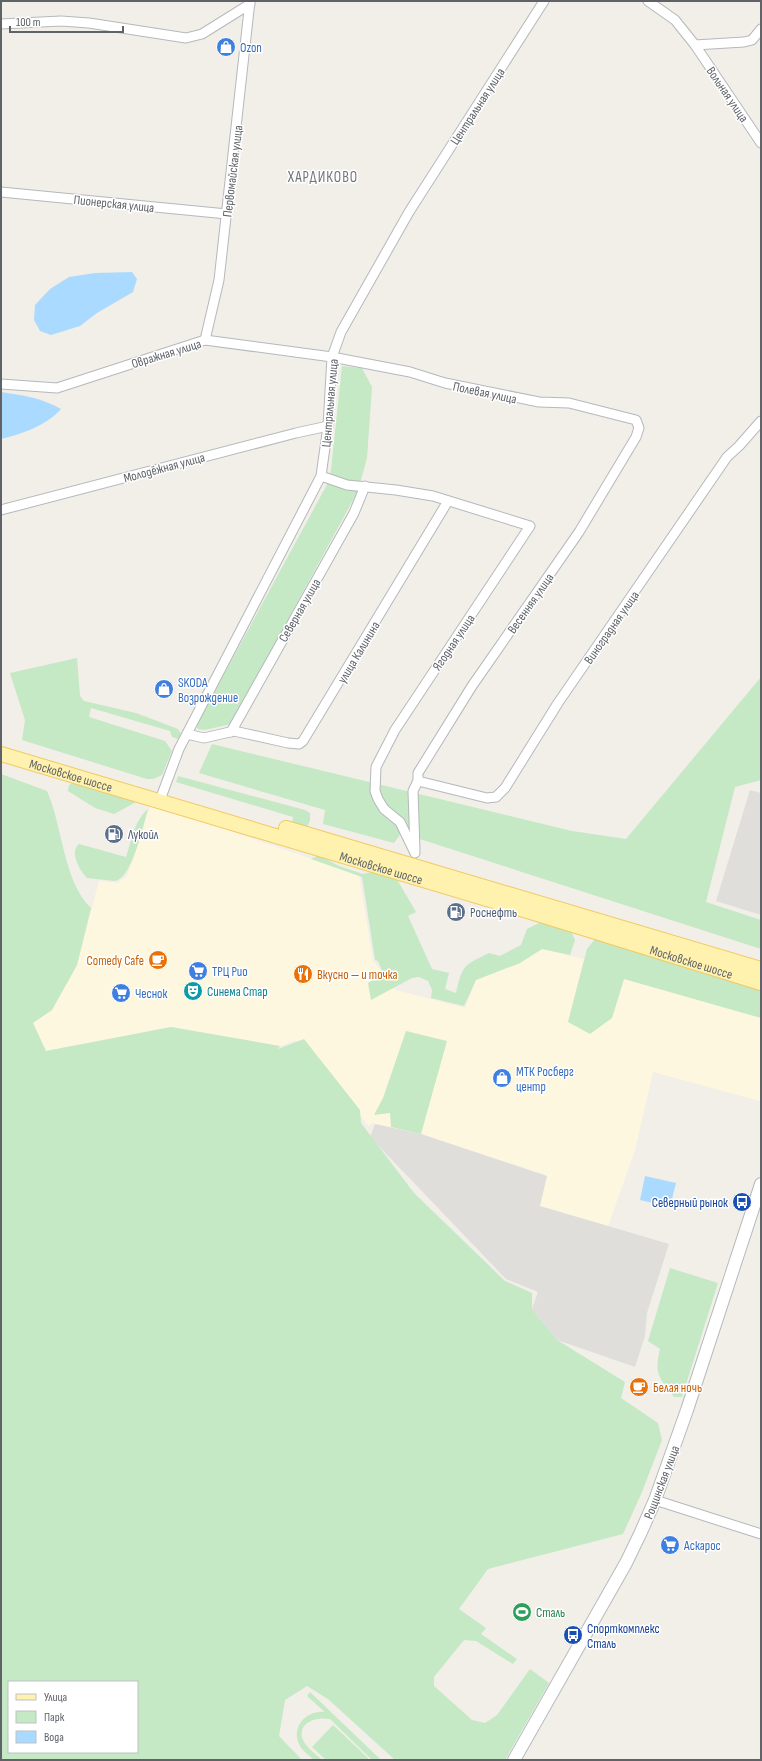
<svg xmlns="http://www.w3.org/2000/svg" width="762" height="1761" font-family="'Sofia Sans Condensed',sans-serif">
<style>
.commercial{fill:#fef7e0}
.industrial{fill:#e0deda}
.green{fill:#c5e8c5;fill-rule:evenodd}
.water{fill:#aadaff}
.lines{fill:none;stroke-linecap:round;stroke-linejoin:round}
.street-casing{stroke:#b5b8bc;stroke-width:11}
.secondary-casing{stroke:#b6babf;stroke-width:14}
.primary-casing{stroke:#f2c960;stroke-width:16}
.street{stroke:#fff;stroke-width:9}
.secondary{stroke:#fff;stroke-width:12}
.primary{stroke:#fff2af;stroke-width:14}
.labels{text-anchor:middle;stroke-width:3;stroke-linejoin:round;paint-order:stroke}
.shop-label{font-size:13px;fill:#366cbe;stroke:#fff;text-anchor:start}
.street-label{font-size:13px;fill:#5f6368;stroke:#fff}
.service-label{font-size:13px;fill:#4e5e75;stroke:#fff;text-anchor:start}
.food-label{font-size:13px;fill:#c56008;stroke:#fff;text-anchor:start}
.culture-label{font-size:13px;fill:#0d838f;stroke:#fff;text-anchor:start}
.transit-label{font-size:13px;fill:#164399;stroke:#fff;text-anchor:end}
.leisure-label{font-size:13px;fill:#27864d;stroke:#fff;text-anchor:start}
.quarter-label{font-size:15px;letter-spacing:1px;fill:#70757a;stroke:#fff}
</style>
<rect width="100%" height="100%" fill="#f1efe8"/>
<polygon class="commercial" points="151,804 359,875 373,961 396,990 465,1008 476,980 520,963 542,949 584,959 568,1022 612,1018 624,979 761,1018 760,1101 653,1072 635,1150 608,1226 539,1206 546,1175 421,1134 371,1123 369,1126 296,1040 280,1046 171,1027 46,1051 33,1023 52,1010 77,965 99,881 118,883 127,876"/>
<g class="industrial">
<polygon points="750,790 761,793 761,915 716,901"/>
<polygon points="375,1124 421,1134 547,1176 540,1206 669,1244 647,1313 645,1336 635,1367 557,1340 532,1309 538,1292 506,1279 370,1137"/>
</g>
<g class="green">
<polygon points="342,366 362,368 372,387 367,458 358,491 231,724 205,730 198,729 196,726 330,479"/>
<polygon points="77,658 80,696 84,701 136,713 178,729 181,734 178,739 172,737 170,731 91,708 89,717 165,741 172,751 162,775 153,779 147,779 22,740 25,720 10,673"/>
<polygon points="761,677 761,780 735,787 706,902 761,920 761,949 401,833 394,843 323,824 325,810 199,773 212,744 572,831 626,839"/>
<path d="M 1,774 L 47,791 C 63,827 63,881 91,908 L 77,965 L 52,1010 L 33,1023 L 46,1051 L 171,1027 L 280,1046 L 278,1049 L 304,1039 L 360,1110 L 361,1123 L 414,1193 L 505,1281 L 532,1293 L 532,1309 L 557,1340 L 625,1382 L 621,1398 L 658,1423 L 662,1440 L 642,1492 L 623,1534 L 488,1569 L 459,1609 L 486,1628 L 481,1634 L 517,1659 L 513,1664 L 476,1641 L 464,1640 L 434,1677 L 434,1686 L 472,1720 L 485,1723 L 497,1715 L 530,1669 L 549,1683 L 505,1760 L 395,1760 L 328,1699 L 307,1686 L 285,1700 L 279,1736 L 302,1760 L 1,1760 ZM 9,1682 L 137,1682 L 137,1752 L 9,1752 Z"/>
<polygon points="178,776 305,810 310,813 310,820 307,828 292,824 293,817 176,782"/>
<polygon points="74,782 134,798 136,802 114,814 95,808 68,791 69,785"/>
<path d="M 148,809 C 143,825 133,877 115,881 L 87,878 C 80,871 69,852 79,844 L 126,857 C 132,840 134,821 148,809 Z"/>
<path d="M 319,855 L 339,866 L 363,874 L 376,871 L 395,876 L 416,912 L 408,916 L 432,969 L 449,973 L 445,989 L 456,993 C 463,964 463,966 489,953 L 500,956 L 521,945 L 527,929 L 541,922 L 571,931 L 575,940 L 570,955 L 542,949 L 520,963 L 476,980 L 464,1006 L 431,998 L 432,990 L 428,981 L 419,977 L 412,978 L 371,1000 L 368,983 L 383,973 L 378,961 L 375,960 L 362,877 L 311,859 Z"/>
<polygon points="596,938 761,990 761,1018 624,979 612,1018 590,1034 568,1022 587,949"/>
<polygon points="406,1031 447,1041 421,1134 391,1127 390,1113 374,1115 383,1098"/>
<path d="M 670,1268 L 718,1283 L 682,1397 L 674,1397 C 659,1377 654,1375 660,1349 L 648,1341 Z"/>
<path d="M 310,1692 L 380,1759 L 380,1760 L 372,1760 L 330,1719 C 314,1716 295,1724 304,1742 C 308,1749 317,1755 322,1760 L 314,1760 C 309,1755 302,1751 299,1744 C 291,1726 307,1710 325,1712 L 307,1696 Z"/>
<polygon points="333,1725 368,1758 367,1760 326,1760 312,1747"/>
</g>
<g class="water">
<polygon points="132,272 137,279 133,292 97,313 80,326 51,335 40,331 34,320 35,305 50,289 69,277 95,273"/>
<path d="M 1,392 C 22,395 42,398 61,409 C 47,425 22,434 1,439 Z"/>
<polygon points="645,1176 676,1183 670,1207 640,1200"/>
</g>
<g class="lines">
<g class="street-casing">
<g id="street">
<polyline points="648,1 675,20 695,45 761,143"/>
<polyline points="1,24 61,21 89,23 186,38 202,34 250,4"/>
<polyline points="695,45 744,42 752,40 761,29"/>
<polyline points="1,192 227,214"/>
<polyline points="205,340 219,280 250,1"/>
<polyline points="1,384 57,388 205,340 332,357 410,372 445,383 539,402 569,403 636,420 639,428 636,437 579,532 472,686 418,773 418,781"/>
<polyline points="321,476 347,485 396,490 433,496 530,526 395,730 376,767 375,791 378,799 384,809 400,822 415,853"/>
<polyline points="1,510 296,433 328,426"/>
<polyline points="231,732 354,513 365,486"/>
<polyline points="187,734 204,738 234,731 288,743 299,744 303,741 448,501"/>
<polyline points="418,781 487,798 496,797 505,788 558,703 727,457 739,446 761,421"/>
<polyline points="160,800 179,749 321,476 328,426 332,357 341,332 409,212 544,1"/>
<polyline points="415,850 413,791 418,781"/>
<polyline points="655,1500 761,1534"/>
</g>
</g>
<g class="secondary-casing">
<polyline id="secondary" points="514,1760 626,1563 641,1532 655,1500 687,1410 761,1184"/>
</g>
<g class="primary-casing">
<g id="primary">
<path id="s1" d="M 1,754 L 544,916 L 761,983"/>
<polyline points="286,828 761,969"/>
</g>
</g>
<use href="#street" class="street"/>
<use href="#secondary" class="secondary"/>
<use href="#primary" class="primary"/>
</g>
<defs>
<g id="shop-disc" transform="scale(1)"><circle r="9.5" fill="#3f7fe0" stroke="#fff"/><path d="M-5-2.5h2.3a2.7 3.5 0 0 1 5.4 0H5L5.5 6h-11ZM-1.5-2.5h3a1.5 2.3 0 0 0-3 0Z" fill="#fff"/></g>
<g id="fuel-disc" transform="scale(1)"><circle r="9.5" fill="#5c6f8a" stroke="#fff"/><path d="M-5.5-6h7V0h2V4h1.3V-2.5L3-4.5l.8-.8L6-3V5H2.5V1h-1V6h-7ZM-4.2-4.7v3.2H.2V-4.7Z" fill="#fff"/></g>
<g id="cafe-disc" transform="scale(1)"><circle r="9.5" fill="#e8710a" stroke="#fff"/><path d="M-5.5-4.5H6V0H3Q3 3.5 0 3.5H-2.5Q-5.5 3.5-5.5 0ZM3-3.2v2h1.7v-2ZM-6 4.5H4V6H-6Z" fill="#fff"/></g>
<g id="supermarket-disc" transform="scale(1)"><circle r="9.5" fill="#3f7fe0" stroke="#fff"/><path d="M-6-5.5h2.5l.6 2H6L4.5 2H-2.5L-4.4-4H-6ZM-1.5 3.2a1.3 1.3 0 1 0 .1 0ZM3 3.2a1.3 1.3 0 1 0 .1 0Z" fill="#fff"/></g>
<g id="restaurant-disc" transform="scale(1)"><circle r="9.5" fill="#e8710a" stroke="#fff"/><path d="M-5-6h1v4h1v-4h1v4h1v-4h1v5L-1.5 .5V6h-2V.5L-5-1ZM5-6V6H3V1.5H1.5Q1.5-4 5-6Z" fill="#fff"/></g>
<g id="theatre-disc" transform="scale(1)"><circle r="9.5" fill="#0f9aa8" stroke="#fff"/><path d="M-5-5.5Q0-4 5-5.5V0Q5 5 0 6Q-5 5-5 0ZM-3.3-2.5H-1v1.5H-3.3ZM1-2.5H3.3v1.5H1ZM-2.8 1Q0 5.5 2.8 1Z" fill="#fff"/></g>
<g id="bus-disc" transform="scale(1)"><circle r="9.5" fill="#1a4fb4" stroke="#fff"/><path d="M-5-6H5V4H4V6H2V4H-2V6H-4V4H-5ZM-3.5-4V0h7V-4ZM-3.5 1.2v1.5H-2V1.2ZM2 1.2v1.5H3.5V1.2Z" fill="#fff"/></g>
<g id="stadium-disc" transform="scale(1)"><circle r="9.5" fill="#2e9e5b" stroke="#fff"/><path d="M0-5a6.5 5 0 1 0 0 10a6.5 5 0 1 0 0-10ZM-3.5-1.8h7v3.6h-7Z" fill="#fff"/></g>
</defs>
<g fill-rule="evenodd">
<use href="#shop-disc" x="226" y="47"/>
<use href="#shop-disc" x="164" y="689"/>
<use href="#fuel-disc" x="114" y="834"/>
<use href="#fuel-disc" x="456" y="912"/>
<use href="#cafe-disc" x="158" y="960"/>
<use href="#supermarket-disc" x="198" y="971"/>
<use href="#restaurant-disc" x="303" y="974"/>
<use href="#theatre-disc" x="193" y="991"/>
<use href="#supermarket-disc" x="121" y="993"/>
<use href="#shop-disc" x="502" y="1078"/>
<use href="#bus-disc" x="742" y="1202"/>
<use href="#cafe-disc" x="639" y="1387"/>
<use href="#supermarket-disc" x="670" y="1545"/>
<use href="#stadium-disc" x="522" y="1612"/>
<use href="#bus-disc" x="573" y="1635"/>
</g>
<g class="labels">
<g class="shop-label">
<text x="240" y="52">Ozon</text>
<text x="178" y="687">SKODA<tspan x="178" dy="15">Возрождение</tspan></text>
<text x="212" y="976">ТРЦ Рио</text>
<text x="135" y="998">Чеснок</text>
<text x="516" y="1076">МТК Росберг<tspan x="516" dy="15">центр</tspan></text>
<text x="684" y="1550">Аскарос</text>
</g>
<g class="street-label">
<text transform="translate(728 94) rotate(56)" y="5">Вольная улица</text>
<text transform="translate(477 106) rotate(-57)" y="5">Центральная улица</text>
<text transform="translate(232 171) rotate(-83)" y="5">Первомайская улица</text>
<text transform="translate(114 203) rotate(6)" y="5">Пионерская улица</text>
<text transform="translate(166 353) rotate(-17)" y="5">Овражная улица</text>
<text transform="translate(485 392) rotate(12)" y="5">Полевая улица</text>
<text transform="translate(329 403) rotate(-85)" y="5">Центральная улица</text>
<text transform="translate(164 467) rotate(-15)" y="5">Молодёжная улица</text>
<text transform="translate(530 603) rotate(-55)" y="5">Весенняя улица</text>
<text transform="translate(299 610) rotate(-60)" y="5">Северная улица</text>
<text transform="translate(611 627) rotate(-55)" y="5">Виноградная улица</text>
<text transform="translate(453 642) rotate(-56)" y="5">Ягодная улица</text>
<text transform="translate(358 652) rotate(-59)" y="5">улица Калинина</text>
<text dy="5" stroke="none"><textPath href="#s1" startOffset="73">Московское шоссе</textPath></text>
<text dy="5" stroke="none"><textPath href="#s1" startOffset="397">Московское шоссе</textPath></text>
<text dy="5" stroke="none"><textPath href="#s1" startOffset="721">Московское шоссе</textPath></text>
<text transform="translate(661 1482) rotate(-69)" y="5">Рощинская улица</text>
</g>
<g class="service-label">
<text x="128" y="839">Лукойл</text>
<text x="470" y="917">Роснефть</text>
</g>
<g class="food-label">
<text x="144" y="965" text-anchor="end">Comedy Cafe</text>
<text x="317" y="979">Вкусно — и точка</text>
<text x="653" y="1392">Белая ночь</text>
</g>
<g class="culture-label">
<text x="207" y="996">Синема Стар</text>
</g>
<g class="transit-label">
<text x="728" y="1207">Северный рынок</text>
<text x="587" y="1633" text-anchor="start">Спорткомплекс<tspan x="587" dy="15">Сталь</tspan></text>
</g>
<g class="leisure-label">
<text x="536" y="1617">Сталь</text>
</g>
<g class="quarter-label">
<text x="323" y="182">ХАРДИКОВО</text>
</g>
</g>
<rect width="762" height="1761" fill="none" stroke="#5f6368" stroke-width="4"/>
<rect x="8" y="1681" width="130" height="72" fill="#ffffff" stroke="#bfc1c3"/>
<rect x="16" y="1694" width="20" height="6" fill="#fff2af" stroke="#bfc1c3"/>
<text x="44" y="1701" font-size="12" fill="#5f6368">Улица</text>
<rect x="16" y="1711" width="20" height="12" fill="#c5e8c5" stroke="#bfc1c3"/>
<text x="44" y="1721" font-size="12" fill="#5f6368">Парк</text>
<rect x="16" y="1731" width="20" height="12" fill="#aadaff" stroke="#bfc1c3"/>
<text x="44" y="1741" font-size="12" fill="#5f6368">Вода</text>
<path d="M10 26v6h113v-6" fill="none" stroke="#5f6368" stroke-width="2"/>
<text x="16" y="26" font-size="12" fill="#5f6368" stroke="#ffffff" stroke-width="3" paint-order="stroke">100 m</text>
</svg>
